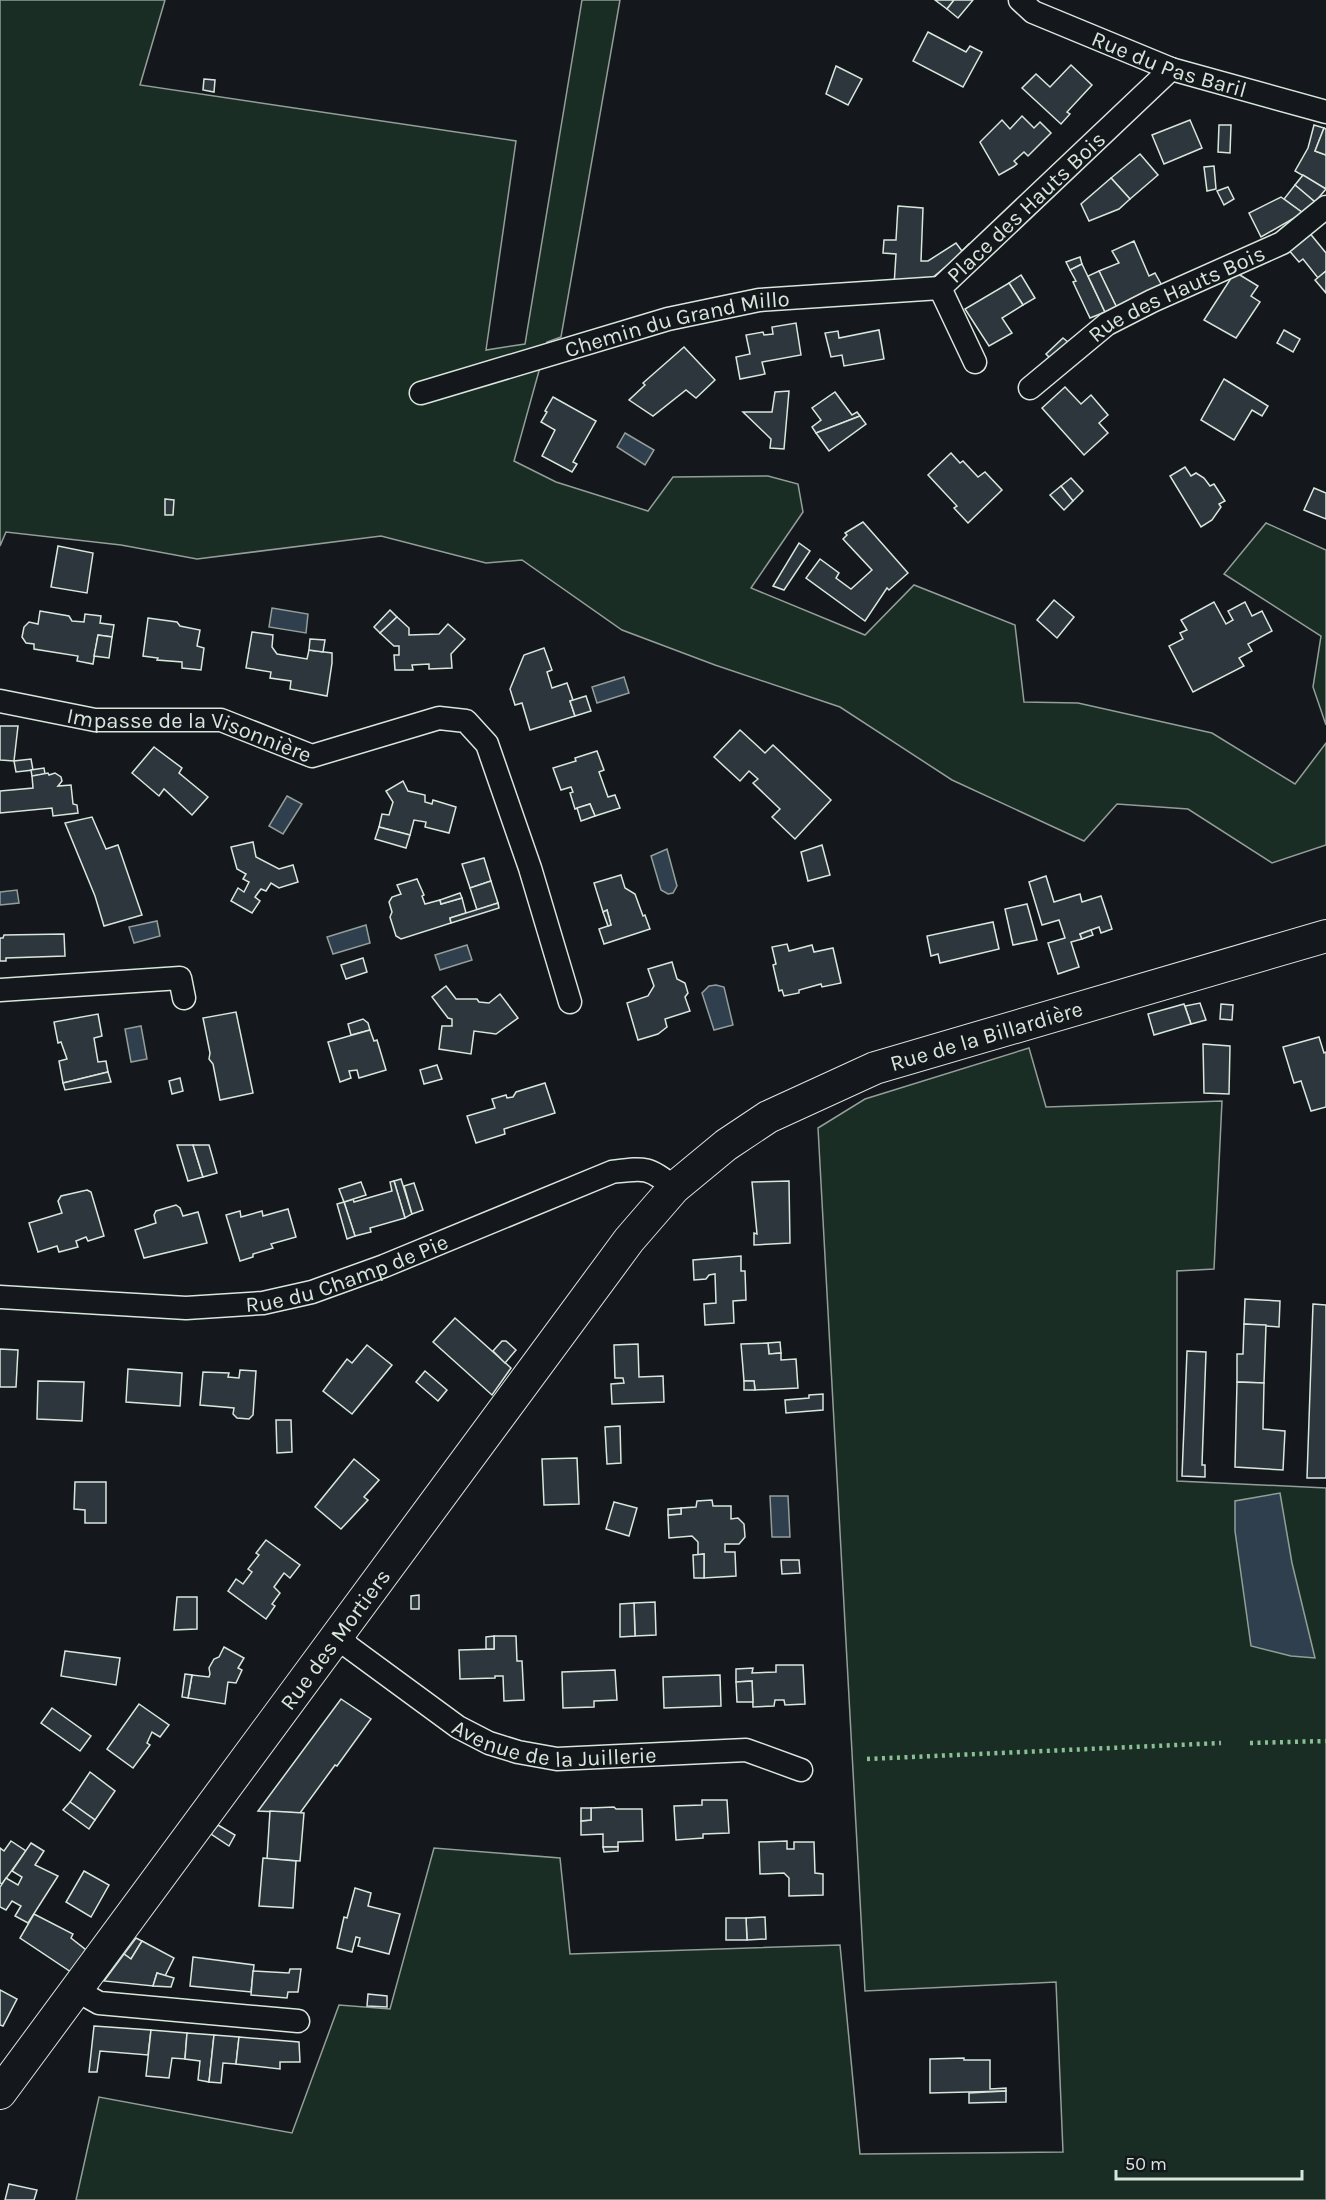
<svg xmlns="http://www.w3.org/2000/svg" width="1326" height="2200" font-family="Karla,sans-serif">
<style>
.green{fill:#1a2d24;stroke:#939e99;stroke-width:1.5}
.water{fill:#2f3f4d;stroke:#939e99;stroke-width:1.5}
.building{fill:#2c363c;stroke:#d8e6dc;stroke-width:1.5}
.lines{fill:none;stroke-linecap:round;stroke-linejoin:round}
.street-casing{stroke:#d8e6dc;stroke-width:25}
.secondary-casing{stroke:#d8e6dc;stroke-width:34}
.street{stroke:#14181c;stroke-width:22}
.secondary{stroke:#14181c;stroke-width:32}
.hedge{stroke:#8ac095;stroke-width:4.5;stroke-dasharray:3 4.5;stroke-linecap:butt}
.labels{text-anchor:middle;stroke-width:4.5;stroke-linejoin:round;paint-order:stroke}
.street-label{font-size:22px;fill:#d8e6dc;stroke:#14181c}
</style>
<rect width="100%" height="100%" fill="#14181c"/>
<g class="green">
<polygon points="0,0 165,0 140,85 516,141 486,350 525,344 582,0 620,0 561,337 547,342 514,461 556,482 648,511 673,477 768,476 798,484 803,512 751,588 865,635 914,585 1015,625 1024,702 1078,703 1212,733 1295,784 1326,743 1326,845 1272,863 1188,809 1117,804 1084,841 952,780 840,707 715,665 622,630 522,560 486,563 381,536 197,559 121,545 6,532 0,546"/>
<polygon points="1266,523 1326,550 1326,725 1313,687 1321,636 1224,574"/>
<polygon points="1029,1048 1046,1107 1222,1101 1214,1269 1177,1271 1177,1481 1326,1488 1326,2200 76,2200 99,2097 292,2133 339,2005 390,2009 434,1848 560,1858 570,1954 840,1945 860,2154 1063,2152 1056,1982 865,1991 818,1128 865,1099"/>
</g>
<g class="water">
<polygon points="625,433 654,450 645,465 617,447"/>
<polygon points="272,608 308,614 306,633 269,627"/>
<polygon points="624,677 629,693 597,703 592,687"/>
<polygon points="287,796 302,804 283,834 269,826"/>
<polygon points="667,849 677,886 673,893 668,894 661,890 651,856"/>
<polygon points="17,890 19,903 0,905 0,892"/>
<polygon points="157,921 160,936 134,943 129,927"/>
<polygon points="366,925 370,943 333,954 327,937"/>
<polygon points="467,945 472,960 440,970 435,955"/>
<polygon points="716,985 724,987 733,1025 714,1030 702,993 709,986"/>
<polygon points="141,1026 147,1059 131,1062 125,1029"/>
<polygon points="1280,1493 1292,1563 1315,1658 1291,1656 1251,1646 1235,1531 1235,1501"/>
<polygon points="770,1496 788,1496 790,1537 772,1537"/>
</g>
<g class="building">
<polygon points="935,0 954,0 947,9"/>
<polygon points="954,0 973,0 958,18 947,9"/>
<polygon points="928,32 966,52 970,46 982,52 963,87 913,61"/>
<polygon points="1071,65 1092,85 1067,112 1070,114 1061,124 1022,88 1036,74 1050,87"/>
<polygon points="836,66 862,79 848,105 826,94"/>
<polygon points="204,79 215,80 214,92 203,90"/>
<polygon points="1022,116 1034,128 1040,122 1051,133 1028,156 1024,152 1014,161 1017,164 1013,167 999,175 980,142 1002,120 1010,129"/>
<polygon points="1190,120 1202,148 1164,164 1152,135"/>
<polygon points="1219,125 1231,125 1230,153 1218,152"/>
<polygon points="1314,125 1324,128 1315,151 1326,155 1326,189 1295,171 1308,148"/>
<polygon points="1324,128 1326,129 1326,155 1315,151"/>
<polygon points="1140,154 1158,175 1130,199 1111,178"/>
<polygon points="1214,166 1216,189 1207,191 1204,167"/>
<polygon points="1303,175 1326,189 1315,202 1295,185"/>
<polygon points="1111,178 1130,199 1119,209 1089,221 1081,204"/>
<polygon points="1295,185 1315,202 1303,213 1284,199"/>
<polygon points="1228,187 1234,199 1224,205 1217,191"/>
<polygon points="1281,197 1303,213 1261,237 1249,213"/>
<polygon points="898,206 923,208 921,261 928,261 956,243 962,251 969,244 975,252 954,260 920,288 894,286 896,254 883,253 884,240 896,240"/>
<polygon points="1308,231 1326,253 1326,271 1318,278 1303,259 1299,262 1287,248"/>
<polygon points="1134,241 1149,276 1155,273 1165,291 1117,308 1099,271 1119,263 1112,251"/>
<polygon points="1080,257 1082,264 1070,270 1066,262"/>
<polygon points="1082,264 1105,312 1090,318 1073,282 1076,281 1070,270"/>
<polygon points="1099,271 1117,308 1105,312 1088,276"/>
<polygon points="1326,271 1326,293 1315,280"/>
<polygon points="1235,272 1258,286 1251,296 1260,302 1236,338 1204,320"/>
<polygon points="1021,275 1035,298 1023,305 1009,283"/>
<polygon points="1009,283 1023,305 1002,318 1012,333 989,346 965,309"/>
<polygon points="796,323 801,355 762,362 765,374 740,379 736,357 750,354 746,335 763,332 764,335 773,334 772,327"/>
<polygon points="879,330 884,359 844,366 842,355 831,357 825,333 838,331 839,338"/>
<polygon points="1284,330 1300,339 1293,352 1277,343"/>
<polygon points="1063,338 1073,346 1056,364 1046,354"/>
<polygon points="684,347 715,380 696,398 686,390 653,416 629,400 645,385 643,383"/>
<polygon points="1224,379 1268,406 1262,416 1252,410 1234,440 1201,420"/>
<polygon points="1065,387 1081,404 1091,395 1108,415 1099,423 1108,433 1084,455 1042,408"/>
<polygon points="789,391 784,449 770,448 771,439 743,412 772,412 775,392"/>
<polygon points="835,392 852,415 857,412 860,416 816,433 812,427 821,420 812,408"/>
<polygon points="553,397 596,421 573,462 577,464 572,472 542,456 555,430 541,422 547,412 545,411"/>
<polygon points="860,416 866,424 829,451 816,433"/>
<polygon points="951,453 960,463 963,461 978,477 985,472 1002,490 968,523 954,508 957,506 928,475"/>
<polygon points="1185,467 1191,476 1196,473 1204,478 1210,486 1214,484 1225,501 1219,504 1221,507 1212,520 1201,527 1170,476"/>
<polygon points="1071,478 1083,491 1073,501 1061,486"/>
<polygon points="1061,486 1073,501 1064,510 1050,495"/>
<polygon points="1314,488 1326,493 1326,519 1304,510"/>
<polygon points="165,499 174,500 173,515 165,515"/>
<polygon points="863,522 908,573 889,590 887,588 865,621 806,578 820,559 839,573 836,578 851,589 872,570 843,539 847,535 845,533"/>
<polygon points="799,543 810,551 784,590 773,586"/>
<polygon points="58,546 93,553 87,593 51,587"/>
<polygon points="1054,600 1074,617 1057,638 1037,620"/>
<polygon points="1214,602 1226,624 1233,620 1228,611 1245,602 1252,616 1262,611 1272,631 1248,644 1252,651 1239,658 1244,666 1193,692 1169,646 1183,639 1180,633 1187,630 1181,620"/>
<polygon points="390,610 397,617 380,633 374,627"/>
<polygon points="40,611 69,616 72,621 84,622 85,614 101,616 100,623 114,625 112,637 98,635 93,664 77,661 78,656 34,649 34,644 26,643 22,637 24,627 29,622 38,624"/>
<polygon points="397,617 409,628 409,635 439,634 448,624 465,639 451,654 452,668 429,669 429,664 412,665 413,670 395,670 394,655 399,655 399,646 394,646 380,633"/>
<polygon points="148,618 177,622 180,626 200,630 197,646 204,648 201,670 182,668 182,662 157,660 158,658 143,656"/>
<polygon points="252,632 273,635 272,647 277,654 307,659 309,650 332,653 332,663 327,696 290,689 291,681 270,678 271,672 246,668"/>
<polygon points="98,635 112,637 109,658 94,656"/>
<polygon points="310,639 325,640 323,652 309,650"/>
<polygon points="544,648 552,670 547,672 552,688 567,683 573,700 570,701 575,716 530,730 522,703 515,705 510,689 524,655"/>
<polygon points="586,696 591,711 575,716 570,701"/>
<polygon points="0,726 18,726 14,761 0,760"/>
<polygon points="740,730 765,753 773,745 831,800 795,839 772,817 780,809 753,783 758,779 749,771 740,781 714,757"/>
<polygon points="154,747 182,768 179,773 208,797 192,815 164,789 159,796 132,773"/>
<polygon points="597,751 604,770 599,772 608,797 615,795 620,808 595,816 590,804 575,809 570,793 573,792 571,787 561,790 553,768 576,761 575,758"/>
<polygon points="31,759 33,770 16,772 14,761"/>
<polygon points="44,768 45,774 32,776 31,770"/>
<polygon points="48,773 49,775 55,773 61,777 62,781 58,786 71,785 73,804 77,805 78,813 53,816 52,808 0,813 0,791 33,788 32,776"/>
<polygon points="403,781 408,791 425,795 425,802 432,804 433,800 456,807 449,833 425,827 426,822 414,820 410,835 379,827 382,814 389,815 393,802 386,791"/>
<polygon points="590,804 595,816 581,821 577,808"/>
<polygon points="92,817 106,849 118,845 142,915 104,926 95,896 65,823"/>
<polygon points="379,827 410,835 406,848 375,839"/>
<polygon points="253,842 256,857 279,869 293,865 298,882 279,888 271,883 266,891 261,889 255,897 260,901 252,913 231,901 238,888 244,892 249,882 243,879 246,874 237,869 231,847"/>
<polygon points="822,845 830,875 808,881 801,852"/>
<polygon points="484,858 491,881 470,888 462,864"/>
<polygon points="621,875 625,888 635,894 643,916 645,915 650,929 604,944 599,929 611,925 607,910 603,912 594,883"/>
<polygon points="1046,876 1054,902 1080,894 1082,902 1101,896 1112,929 1101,933 1099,927 1080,934 1082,939 1071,942 1079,967 1058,974 1048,943 1065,938 1059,920 1042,925 1029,882"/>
<polygon points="417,879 424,895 422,896 425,904 440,900 441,904 462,898 466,913 450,918 451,923 401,939 396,936 390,917 392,912 389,902 392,897 401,894 397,885"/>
<polygon points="491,881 498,903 477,910 470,888"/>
<polygon points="460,893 462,898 441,904 440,900"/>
<polygon points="498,903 499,908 451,923 450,918"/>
<polygon points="1027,904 1037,940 1013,945 1005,909"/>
<polygon points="607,910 611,925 608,926 603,912"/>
<polygon points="993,922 999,949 940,963 938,954 931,956 927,936"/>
<polygon points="1091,930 1093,935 1082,939 1080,934"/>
<polygon points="64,934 65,956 6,958 6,961 0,961 0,938 3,938 4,935"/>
<polygon points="787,944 789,951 812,945 814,952 833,948 841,983 822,987 821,984 799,990 799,993 784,996 782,990 779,991 773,965 776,964 772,947"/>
<polygon points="363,958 367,972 346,979 341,965"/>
<polygon points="672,962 677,979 685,983 688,993 685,997 690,1011 665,1019 667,1027 658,1034 638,1040 627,1003 648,996 654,986 648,969"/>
<polygon points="446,986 456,999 477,999 479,1002 489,1003 500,994 518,1018 496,1034 474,1031 471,1054 439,1049 442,1026 452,1026 452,1019 448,1018 432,997"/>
<polygon points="1200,1003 1206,1020 1191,1024 1185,1006"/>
<polygon points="1184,1004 1191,1024 1154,1035 1148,1014"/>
<polygon points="1221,1004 1233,1005 1232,1020 1220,1019"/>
<polygon points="236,1012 253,1093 220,1100 213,1064 209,1059 210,1053 203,1018"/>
<polygon points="98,1014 102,1036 94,1038 98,1062 106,1061 108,1072 63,1083 59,1061 67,1059 61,1042 58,1043 54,1022"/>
<polygon points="363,1019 368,1023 370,1030 351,1035 348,1024"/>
<polygon points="370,1030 374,1041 377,1040 386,1070 359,1078 357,1070 349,1071 351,1078 340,1082 328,1042"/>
<polygon points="1319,1037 1324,1053 1326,1052 1326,1107 1311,1111 1301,1081 1294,1083 1283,1047"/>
<polygon points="1203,1044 1230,1046 1229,1094 1204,1093"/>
<polygon points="437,1065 442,1079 424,1084 420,1070"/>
<polygon points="108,1072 111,1082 65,1090 63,1083"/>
<polygon points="180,1078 183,1091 172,1094 169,1081"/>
<polygon points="545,1083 555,1113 504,1129 505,1134 476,1143 467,1116 495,1108 492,1099 506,1095 507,1098 513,1097 516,1092"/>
<polygon points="177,1145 193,1145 203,1177 188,1181"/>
<polygon points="193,1145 209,1145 217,1173 203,1177"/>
<polygon points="401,1179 412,1214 405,1218 394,1181"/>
<polygon points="394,1181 405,1218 370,1228 371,1232 355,1236 344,1202 353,1199 354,1202 392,1191 390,1182"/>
<polygon points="789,1181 790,1243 754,1245 754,1233 757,1234 752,1182"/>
<polygon points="361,1182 366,1195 344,1202 339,1189"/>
<polygon points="414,1183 423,1210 412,1214 404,1186"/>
<polygon points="87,1190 91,1192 104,1236 88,1241 86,1237 76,1241 78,1247 59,1252 57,1246 38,1252 29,1223 62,1213 58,1201 61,1196"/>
<polygon points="344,1202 355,1236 347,1239 337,1204"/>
<polygon points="176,1205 180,1208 183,1216 198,1212 207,1243 144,1258 135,1230 156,1223 154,1215 156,1211"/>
<polygon points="288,1209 296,1237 271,1244 273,1248 253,1254 253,1257 240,1261 226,1215 240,1211 241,1217 262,1211 263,1216"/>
<polygon points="741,1256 741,1271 745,1271 746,1300 733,1301 734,1323 705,1325 704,1304 716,1303 715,1274 709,1275 706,1279 694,1280 693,1260"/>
<polygon points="1245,1299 1280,1301 1279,1327 1244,1324"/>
<polygon points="1313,1304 1326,1305 1326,1478 1307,1478"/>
<polygon points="455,1318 511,1368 492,1395 433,1342"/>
<polygon points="1244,1324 1266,1325 1264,1383 1237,1382 1237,1354 1243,1354"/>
<polygon points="502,1341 506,1341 516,1350 505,1363 493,1351"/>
<polygon points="780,1342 781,1353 769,1354 768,1343"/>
<polygon points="768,1343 769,1354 781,1353 781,1360 796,1359 798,1388 755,1390 754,1381 744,1381 741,1344"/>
<polygon points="638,1344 639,1377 663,1376 664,1402 612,1404 611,1384 624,1383 623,1378 615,1378 614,1345"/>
<polygon points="367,1345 392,1365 352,1414 323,1391 347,1359 352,1363"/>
<polygon points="0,1349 18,1350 16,1387 0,1387"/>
<polygon points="1187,1351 1206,1352 1202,1465 1205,1465 1205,1477 1182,1476"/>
<polygon points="128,1369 182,1373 180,1406 126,1402"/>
<polygon points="240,1370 256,1371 253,1415 249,1419 237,1418 233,1414 234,1408 200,1405 203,1372 229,1373 228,1377 239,1378"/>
<polygon points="425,1371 447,1390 438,1401 416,1382"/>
<polygon points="38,1381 84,1382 82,1421 37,1419"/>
<polygon points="744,1381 754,1381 755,1390 744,1390"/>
<polygon points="1237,1382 1264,1383 1263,1429 1285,1431 1283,1470 1235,1467"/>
<polygon points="823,1394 823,1410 786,1413 785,1400 809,1398 809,1395"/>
<polygon points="276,1420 291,1420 292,1452 277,1453"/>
<polygon points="620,1426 621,1463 607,1464 605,1427"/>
<polygon points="577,1458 579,1504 544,1505 542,1459"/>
<polygon points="354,1459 379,1480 364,1497 368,1500 341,1529 315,1507"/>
<polygon points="75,1482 106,1482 106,1523 85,1523 85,1510 74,1509"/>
<polygon points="712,1500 713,1506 731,1506 731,1519 738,1518 744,1524 745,1537 739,1544 725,1544 725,1552 735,1552 736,1576 704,1578 704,1554 698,1555 698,1542 692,1536 669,1538 668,1515 681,1514 681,1508 696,1507 697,1501"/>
<polygon points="614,1502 637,1508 629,1536 606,1529"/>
<polygon points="681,1508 681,1514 668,1515 668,1509"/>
<polygon points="266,1540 300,1565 290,1578 284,1573 274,1587 280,1593 272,1604 275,1606 266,1619 228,1591 236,1579 243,1584 252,1572 248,1569 259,1555 256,1553"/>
<polygon points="704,1554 704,1578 694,1578 693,1555"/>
<polygon points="781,1560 799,1560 800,1573 782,1574"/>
<polygon points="419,1595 419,1609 411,1609 411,1596"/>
<polygon points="177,1597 197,1597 197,1629 174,1630"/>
<polygon points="655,1602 656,1635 635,1636 634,1603"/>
<polygon points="634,1603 635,1636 620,1637 620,1604"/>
<polygon points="494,1636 516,1636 517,1661 522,1661 524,1700 504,1701 503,1676 495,1676 495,1678 460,1679 459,1650 494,1649"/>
<polygon points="494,1636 494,1649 486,1649 486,1637"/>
<polygon points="224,1647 244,1658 238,1668 242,1670 236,1683 228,1682 225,1704 188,1698 192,1675 209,1677 210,1674 209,1668 214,1659 219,1657"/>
<polygon points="65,1651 120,1658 116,1685 61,1676"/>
<polygon points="776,1665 803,1665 805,1704 785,1705 784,1700 775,1700 774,1706 753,1707 752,1681 736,1682 736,1669 753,1668 752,1673 776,1672"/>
<polygon points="615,1670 617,1700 594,1701 594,1707 563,1708 562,1672"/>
<polygon points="185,1674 192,1675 188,1698 182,1697"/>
<polygon points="720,1675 721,1706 664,1708 663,1677"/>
<polygon points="752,1681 753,1702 737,1702 736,1682"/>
<polygon points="341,1699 371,1719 337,1766 335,1765 300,1813 258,1811"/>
<polygon points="139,1704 169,1725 160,1737 152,1732 147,1743 150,1745 133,1768 107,1749"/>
<polygon points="52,1708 91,1736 80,1751 41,1723"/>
<polygon points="90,1772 115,1791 95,1820 70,1802"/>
<polygon points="702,1800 727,1800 729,1833 703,1834 703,1838 676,1840 674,1806 702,1805"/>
<polygon points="70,1802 95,1820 89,1829 63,1810"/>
<polygon points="614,1807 616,1809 642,1809 643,1841 618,1842 618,1847 603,1847 603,1834 581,1835 581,1821 591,1820 591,1808"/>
<polygon points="581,1808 591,1808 591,1820 581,1821"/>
<polygon points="270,1811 304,1813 300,1861 267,1859"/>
<polygon points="218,1825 235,1835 229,1846 211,1834"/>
<polygon points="11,1841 26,1851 2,1884 0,1883 0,1848 4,1851"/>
<polygon points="787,1841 787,1849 794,1849 794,1842 814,1842 815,1873 823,1874 823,1895 789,1896 789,1878 784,1873 760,1874 759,1842"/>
<polygon points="31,1843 44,1851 35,1865 58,1876 28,1923 15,1916 21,1906 12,1901 6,1910 0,1907 0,1887 6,1878 18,1885 22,1877 12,1871"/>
<polygon points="603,1847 618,1847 618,1851 604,1852"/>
<polygon points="263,1858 296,1861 293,1908 259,1906"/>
<polygon points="84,1871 109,1885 91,1917 66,1902"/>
<polygon points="355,1888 371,1893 368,1906 400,1914 389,1954 358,1946 360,1938 356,1937 352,1952 337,1948 344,1917 347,1918"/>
<polygon points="34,1914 73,1934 71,1938 90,1953 74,1974 20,1938"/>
<polygon points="765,1917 766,1939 747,1940 746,1918"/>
<polygon points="726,1918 746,1918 747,1940 726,1940"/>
<polygon points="136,1938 142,1941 131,1959 124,1954"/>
<polygon points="142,1941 174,1958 165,1976 157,1973 153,1986 104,1981 124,1954 131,1959"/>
<polygon points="193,1957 254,1965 251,1992 190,1986"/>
<polygon points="290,1969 301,1969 298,1992 288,1992 287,1998 251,1995 253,1971 289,1973"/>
<polygon points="157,1973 174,1978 171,1987 153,1986"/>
<polygon points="0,1990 17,1999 3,2026 0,2025"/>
<polygon points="368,1994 387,1996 387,2007 367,2006"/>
<polygon points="94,2026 151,2030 148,2055 100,2051 97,2072 89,2072"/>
<polygon points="151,2030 187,2033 185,2059 172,2058 169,2078 146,2076"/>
<polygon points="187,2033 214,2035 209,2082 198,2080 200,2061 185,2059"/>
<polygon points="214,2035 239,2037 236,2064 223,2063 221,2083 209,2082"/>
<polygon points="239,2037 299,2042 300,2062 280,2062 280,2069 236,2064"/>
<polygon points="964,2058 964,2060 990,2060 990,2089 1006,2088 1006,2091 930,2093 930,2059"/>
<polygon points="1006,2091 1006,2102 969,2103 969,2093"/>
<polygon points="9,2184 37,2190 34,2200 5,2200"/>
</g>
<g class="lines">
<g class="street-casing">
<g id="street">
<path id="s1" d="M 1020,0 L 1033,12 L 1171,69 L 1326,112"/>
<path id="s2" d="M 975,362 L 940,288 L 1171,69"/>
<path id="s3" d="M 1030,388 L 1107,324 L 1152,301 L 1282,243 L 1326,207"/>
<path id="s4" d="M 421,393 L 668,319 L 759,300 L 940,288"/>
<path id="s5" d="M 0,701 L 95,720 L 221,720 L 312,756 L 439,718 L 466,721 L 487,744 L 530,868 L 570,1002"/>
<polyline points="0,990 180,978 184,998"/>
<path id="s6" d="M 0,1297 L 186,1308 L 263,1303 L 312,1292 L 384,1266 L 612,1172 C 643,1168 649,1166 674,1188"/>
<path id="s7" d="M 339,1636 L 349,1647 L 458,1727 L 489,1743 L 518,1752 L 557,1759 L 746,1750 L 801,1770"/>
<polyline points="76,1990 99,2003 298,2021"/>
</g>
</g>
<g class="secondary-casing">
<g id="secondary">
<path id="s8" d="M 0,2093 L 629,1240 L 674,1188 L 726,1145 L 768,1117 L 875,1068 L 1326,936"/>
</g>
</g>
<use href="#street" class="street"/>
<use href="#secondary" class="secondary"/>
<g class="hedge">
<polyline points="1250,1743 1326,1741"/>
<polyline points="867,1759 1221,1743"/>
</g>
</g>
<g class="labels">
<g class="street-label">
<text dy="8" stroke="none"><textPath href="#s1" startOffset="164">Rue du Pas Baril</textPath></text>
<text dy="8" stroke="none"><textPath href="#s2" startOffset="200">Place des Hauts Bois</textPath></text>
<text dy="8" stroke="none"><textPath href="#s3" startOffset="176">Rue des Hauts Bois</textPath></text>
<text dy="8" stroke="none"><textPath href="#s4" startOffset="266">Chemin du Grand Millo</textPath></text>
<text dy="8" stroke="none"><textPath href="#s5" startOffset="194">Impasse de la Visonnière</textPath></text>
<text dy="8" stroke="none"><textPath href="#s8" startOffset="1480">Rue de la Billardière</textPath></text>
<text dy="8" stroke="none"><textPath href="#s6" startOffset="352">Rue du Champ de Pie</textPath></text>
<text dy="8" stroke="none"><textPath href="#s8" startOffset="564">Rue des Mortiers</textPath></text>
<text dy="8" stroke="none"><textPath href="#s7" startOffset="250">Avenue de la Juillerie</textPath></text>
</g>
</g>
<path d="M1116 2170v9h186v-9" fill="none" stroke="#d8e6dc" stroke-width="3"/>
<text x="1125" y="2170" font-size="18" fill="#d8e6dc" stroke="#14181c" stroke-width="4.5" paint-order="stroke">50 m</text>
</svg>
